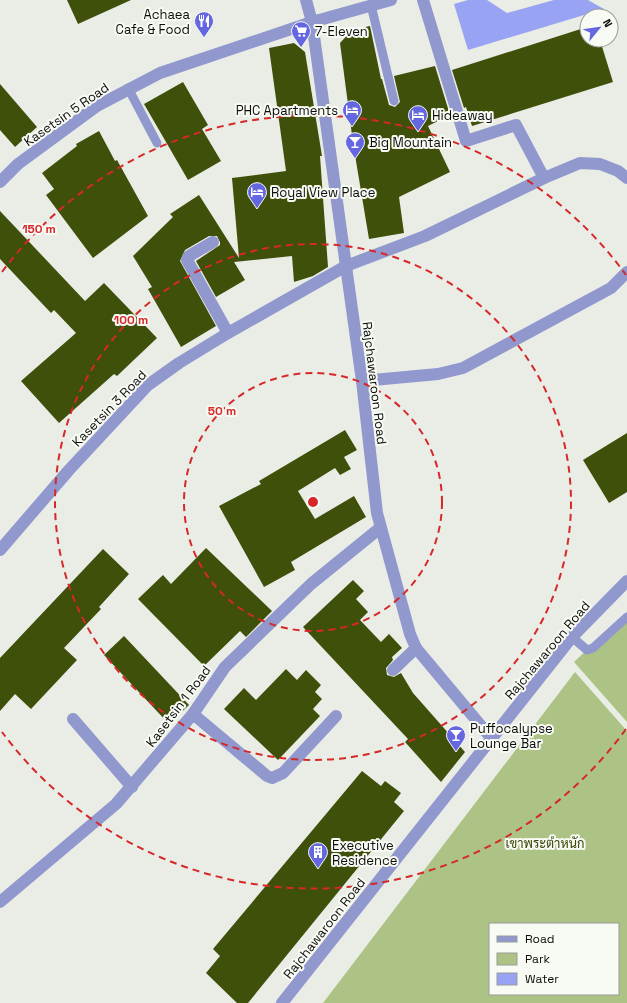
<svg xmlns="http://www.w3.org/2000/svg" width="627" height="1003" font-family="'Space Grotesk',Sarabun,sans-serif">
<style>
.green{fill:#adc385;fill-rule:evenodd}
.water{fill:#99a3f3}
.building{fill:#3e500a}
.lines{fill:none;stroke-linecap:round;stroke-linejoin:round}
.lane{stroke:#9198ce;stroke-width:9}
.street{stroke:#9198ce;stroke-width:12}
.ring{fill:none;stroke:#d62828;stroke-width:2;stroke-dasharray:7 5}
.labels{text-anchor:middle;stroke-width:4;stroke-linejoin:round;paint-order:stroke}
.poi-label{font-size:13px;fill:#0c0d0b;stroke:#f8faf4;text-anchor:start}
.street-label{font-size:13px;fill:#0c0d0b;stroke:#f8faf4}
.park-label{font-size:13px;fill:#374705;stroke:#f8faf4}
.centre{fill:#d62828;stroke:#f8faf4;stroke-width:2}
.ring-label{font-size:12px;text-anchor:middle;font-weight:bold;fill:#d62828;stroke:#f8faf4;stroke-width:4;stroke-linejoin:round;paint-order:stroke}
</style>
<rect width="100%" height="100%" fill="#eaede6"/>
<g class="green">
<polygon points="627,612 627,722 574,662"/>
<path d="M 575,672 L 627,731 L 627,1003 L 323,1003 ZM 490,924 L 618,924 L 618,994 L 490,994 Z"/>
</g>
<polygon class="water" points="468,0 487,0 507,13 554,0 588,0 604,9 468,50 454,4"/>
<g class="building">
<polygon points="67,0 131,0 78,24"/>
<polygon points="370,26 381,79 382,79 389,105 395,107 400,102 394,76 435,66 450,115 428,126 450,172 399,197 404,233 369,239 353,143 340,43 352,30"/>
<polygon points="587,27 587,40 600,40 613,82 472,126 466,107 464,108 452,70"/>
<polygon points="294,43 305,52 322,156 320,156 328,267 313,276 294,282 292,256 234,262 245,280 216,297 196,261 220,245 220,242 217,236 209,236 185,250 180,261 216,326 181,347 148,289 152,287 133,256 173,217 170,214 199,195 239,258 232,178 286,171 269,48"/>
<polygon points="183,82 208,125 202,129 221,161 188,180 144,104"/>
<polygon points="0,84 37,127 15,147 0,130"/>
<polygon points="99,131 115,161 117,160 148,216 93,258 46,195 54,189 42,173 77,146 76,144"/>
<polygon points="0,211 85,301 104,283 157,338 117,376 114,374 59,423 21,381 76,333 54,310 51,313 0,259"/>
<polygon points="345,430 357,450 344,457 351,469 340,475 335,468 298,491 315,519 354,496 366,517 291,562 295,570 264,587 219,506 261,484 259,481"/>
<polygon points="627,433 627,492 609,503 583,460"/>
<polygon points="206,548 272,611 246,637 240,631 204,666 138,599 163,575 171,584"/>
<polygon points="103,549 129,574 99,607 101,609 64,648 77,660 31,709 15,694 0,711 0,658"/>
<polygon points="353,580 364,591 356,599 368,612 360,620 381,642 389,634 402,648 392,657 393,660 386,668 387,675 394,677 401,673 413,693 465,752 441,782 405,742 408,739 303,627"/>
<polygon points="124,636 189,705 169,724 104,655"/>
<polygon points="286,669 297,680 306,670 321,685 315,692 322,699 313,709 320,716 278,760 224,709 244,688 256,700"/>
<polygon points="362,771 381,786 385,781 401,793 394,802 404,811 248,1003 237,1003 206,973 220,956 213,949"/>
</g>
<g class="lines">
<g class="lane">
<polyline points="371,5 394,101"/>
<polyline points="128,88 157,143"/>
<polyline points="572,637 587,650 593,648 627,617"/>
</g>
<g class="street">
<polyline points="306,0 312,22 362,381 377,513 410,634 416,648 492,739"/>
<polyline points="423,0 466,141 516,125 544,178"/>
<polyline points="0,182 18,164 97,106 160,73 312,22 391,0"/>
<polyline points="213,242 189,256 187,260 228,333"/>
<polyline points="362,381 438,374 463,368 611,288 627,272"/>
<polyline points="0,550 69,470 148,385 179,363 228,333 346,266 425,236 544,178 580,163 600,164 618,171 627,178"/>
<polyline points="393,670 416,648"/>
<polyline points="193,714 267,776 272,778 283,773 336,716"/>
<polyline points="73,719 132,787"/>
<polyline points="0,902 116,804 193,714 225,667 311,584 380,528"/>
<polyline points="282,1003 572,637 627,581"/>
</g>
</g>
<g class="ring">
<circle cx="313" cy="502" r="129"/>
<circle cx="313" cy="502" r="258"/>
<path d="M626 729A387 387 0 0 1 2 732M2 272A387 387 0 0 1 626 275"/>
</g>
<defs>
<g id="restaurant-pin" transform="scale(1)"><path d="M0 17L-7.5 6A9.5 9.5 0 1 1 7.5 6Z" fill="#6467e0" stroke="#f8faf4"/><path d="M-5-6h1v4h1v-4h1v4h1v-4h1v5L-1.5 .5V6h-2V.5L-5-1ZM5-6V6H3V1.5H1.5Q1.5-4 5-6Z" fill="#fff"/></g>
<g id="supermarket-pin" transform="scale(1)"><path d="M0 17L-7.5 6A9.5 9.5 0 1 1 7.5 6Z" fill="#6467e0" stroke="#f8faf4"/><path d="M-6-5.5h2.5l.6 2H6L4.5 2H-2.5L-4.4-4H-6ZM-1.5 3.2a1.3 1.3 0 1 0 .1 0ZM3 3.2a1.3 1.3 0 1 0 .1 0Z" fill="#fff"/></g>
<g id="hotel-pin" transform="scale(1)"><path d="M0 17L-7.5 6A9.5 9.5 0 1 1 7.5 6Z" fill="#6467e0" stroke="#f8faf4"/><path d="M-6-4.5h1.5V1H6V5H4.5V3h-9V5H-6ZM-4 0a1.8 1.8 0 1 1 3.6 0ZM.5 0V-2.5h3Q6-2.5 6 0Z" fill="#fff"/></g>
<g id="bar-pin" transform="scale(1)"><path d="M0 17L-7.5 6A9.5 9.5 0 1 1 7.5 6Z" fill="#6467e0" stroke="#f8faf4"/><path d="M-6-5H6L.8 .8V4.5H3.5V6h-7V4.5H-.8V.8Z" fill="#fff"/></g>
<g id="building-pin" transform="scale(1)"><path d="M0 17L-7.5 6A9.5 9.5 0 1 1 7.5 6Z" fill="#6467e0" stroke="#f8faf4"/><path d="M-4-6H4V6H1V3H-1V6H-4ZM-2.5-4.3h1.7v1.8h-1.7ZM.8-4.3h1.7v1.8H.8ZM-2.5-1h1.7V.8h-1.7ZM.8-1h1.7V.8H.8Z" fill="#fff"/></g>
</defs>
<g fill-rule="evenodd">
<use href="#restaurant-pin" x="204" y="21"/>
<use href="#supermarket-pin" x="301" y="31"/>
<use href="#hotel-pin" x="352" y="110"/>
<use href="#hotel-pin" x="418" y="115"/>
<use href="#bar-pin" x="355" y="142"/>
<use href="#hotel-pin" x="257" y="192"/>
<use href="#bar-pin" x="456" y="735"/>
<use href="#building-pin" x="318" y="852"/>
</g>
<g class="labels">
<g class="poi-label">
<text x="190" y="19" text-anchor="end">Achaea<tspan x="190" dy="15">Cafe &amp; Food</tspan></text>
<text x="315" y="36">7-Eleven</text>
<text x="338" y="115" text-anchor="end">PHC Apartments</text>
<text x="432" y="120">Hideaway</text>
<text x="369" y="147">Big Mountain</text>
<text x="271" y="197">Royal View Place</text>
<text x="470" y="733">Puffocalypse<tspan x="470" dy="15">Lounge Bar</tspan></text>
<text x="332" y="850">Executive<tspan x="332" dy="15">Residence</tspan></text>
</g>
<g class="street-label">
<text transform="translate(66 114) rotate(-35)" y="5">Kasetsin 5 Road</text>
<text transform="translate(375 383) rotate(83)" y="5">Rajchawaroon Road</text>
<text transform="translate(109 408) rotate(-46)" y="5">Kasetsin 3 Road</text>
<text transform="translate(547 650) rotate(-50)" y="5">Rajchawaroon Road</text>
<text transform="translate(178 706) rotate(-53)" y="5">Kasetsin 1 Road</text>
<text transform="translate(324 928) rotate(-52)" y="5">Rajchawaroon Road</text>
</g>
<g class="park-label">
<text x="545" y="848">เขาพระตำหนัก</text>
</g>
</g>
<circle cx="313" cy="502" r="6" class="centre"/>
<g class="ring-label">
<text x="39" y="233">150 m</text>
<text x="131" y="324">100 m</text>
<text x="222" y="415">50 m</text>
</g>
<rect x="489" y="923" width="130" height="72" fill="#f8faf4" stroke="#9a9b97"/>
<rect x="497" y="936" width="20" height="6" fill="#9198ce" stroke="#9a9b97"/>
<text x="525" y="943" font-size="12" fill="#0c0d0b">Road</text>
<rect x="497" y="953" width="20" height="12" fill="#adc385" stroke="#9a9b97"/>
<text x="525" y="963" font-size="12" fill="#0c0d0b">Park</text>
<rect x="497" y="973" width="20" height="12" fill="#99a3f3" stroke="#9a9b97"/>
<text x="525" y="983" font-size="12" fill="#0c0d0b">Water</text>
<g transform="translate(599 28) rotate(61)"><circle r="19" fill="#f8faf4" stroke="#9a9b97"/>
<path d="M0-3L7 15L0 10L-7 15Z" fill="#6467e0"/>
<text y="-6" font-size="11" font-weight="bold" text-anchor="middle" fill="#0c0d0b">N</text>
</g>
</svg>
